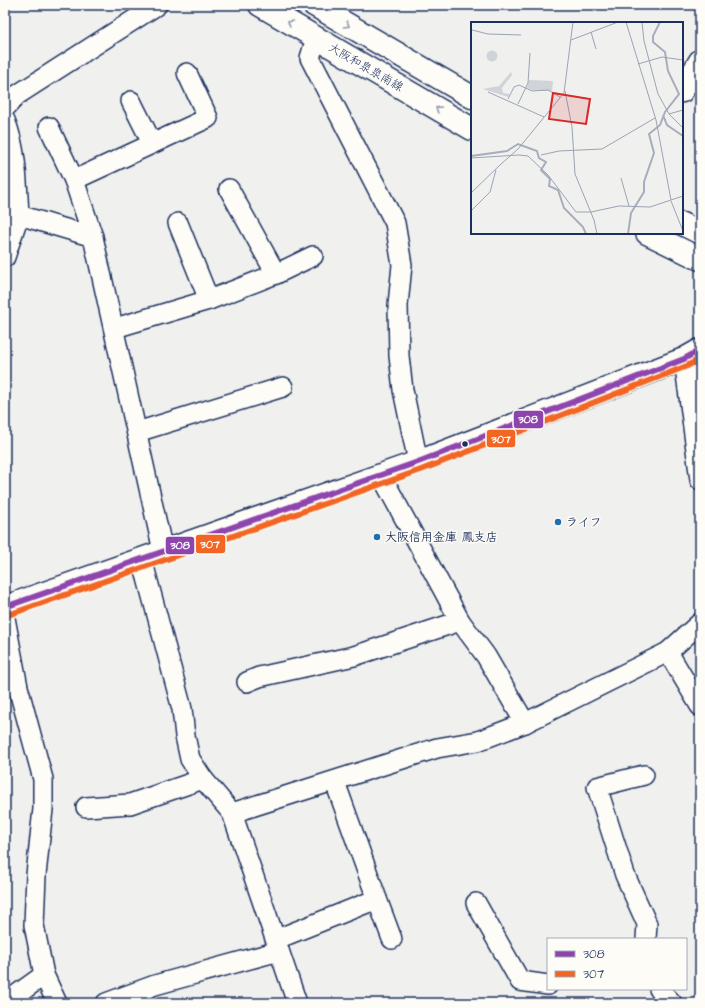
<svg xmlns="http://www.w3.org/2000/svg" width="705" height="1008" font-family="'Architects Daughter','Klee One',sans-serif">
<style>
.lines{fill:none;stroke-linecap:round;stroke-linejoin:round}
.minor-casing{stroke:#1b2f5e;stroke-width:22}
.tertiary-casing{stroke:#1b2f5e;stroke-width:25}
.primary-casing{stroke:#1b2f5e;stroke-width:25}
.minor{stroke:#fdfcf7;stroke-width:19}
.tertiary{stroke:#fdfcf7;stroke-width:22}
.primary{stroke:#fdfcf7;stroke-width:22}
.bus-1-casing{stroke:#fdfcf7;stroke-width:9}
.bus-2-casing{stroke:#fdfcf7;stroke-width:9}
.bus-1{stroke:#8e44ad;stroke-width:6}
.bus-2{stroke:#f26522;stroke-width:6}
.oneway{stroke:#8c96aa}
.bus-dot{fill:#1b2f5e;stroke:#fdfcf7;stroke-width:1.5}
.poi-dot{fill:#1f6fb2;stroke:#fdfcf7;stroke-width:1.5}
.labels{text-anchor:middle;stroke-width:3;stroke-linejoin:round;paint-order:stroke}
.street-label{font-size:12px;fill:#1b2f5e;stroke:#fdfcf7}
.poi-label{font-size:12px;font-weight:bold;fill:#1b2f5e;stroke:#fdfcf7;text-anchor:start}
.inset-river{fill:none;stroke:#a7adbd;stroke-width:2}
.inset-road{fill:none;stroke:#9ba3b4;stroke-width:1}
.view{fill:#d62828;fill-opacity:0.15;stroke:#d62828;stroke-width:2}
.inset-edge{fill:none;stroke:#1b2f5e;stroke-width:2}
.line-badge{stroke:#fdfcf7;stroke-width:1.5}
.badge-label{font-size:11px;text-anchor:middle;font-weight:bold;fill:#fff}
</style>
<rect width="100%" height="100%" fill="#f0f0ee"/>
<filter id="ink" filterUnits="userSpaceOnUse"><feTurbulence type="fractalNoise" baseFrequency=".025" numOctaves="2"/><feDisplacementMap in="SourceGraphic" scale="8" xChannelSelector="R" yChannelSelector="G"/><feConvolveMatrix kernelMatrix="1 2 1 2 8 2 1 2 1" color-interpolation-filters="sRGB"/></filter>
<g filter="url(#ink)">
<g class="lines">
<g class="minor-casing">
<g id="minor">
<polyline points="316,38 310,58 395,223 402,265 398,305 399,356 403,390 418,462"/>
<polyline points="131,101 152,143"/>
<polyline points="5,108 17,95 157,5"/>
<path d="M 5,120 C 17,150 17,183 19,215 L 93,237 L 163,551"/>
<polyline points="49,127 74,180 93,237"/>
<polyline points="74,180 208,118 187,73"/>
<polyline points="229,189 276,274"/>
<polyline points="178,223 209,300"/>
<polyline points="5,257 19,215"/>
<polyline points="115,328 209,300 276,274 313,256"/>
<polyline points="684,359 700,480"/>
<polyline points="137,432 283,387"/>
<polyline points="381,475 460,621 486,656 525,723"/>
<polyline points="142,559 182,709 185,736 190,759 203,779 232,813 297,1003"/>
<polyline points="5,618 18,687 43,779 43,809 36,875 34,925 44,975 57,1003"/>
<polyline points="668,652 700,706"/>
<polyline points="247,682 259,677 354,656 460,621"/>
<polyline points="644,775 597,787 625,875 647,924 646,939"/>
<polyline points="335,782 377,899"/>
<polyline points="86,807 130,804 203,779"/>
<polyline points="232,813 437,748 478,741 525,723 668,652 700,623"/>
<polyline points="476,903 520,981 548,985"/>
<polyline points="277,939 377,899 392,939"/>
<polyline points="659,989 672,1003"/>
<polyline points="5,1003 44,975"/>
<polyline points="106,1003 155,985 279,951"/>
</g>
</g>
<g class="tertiary-casing">
<polyline id="tertiary" points="682,91 700,61"/>
</g>
<g class="primary-casing">
<g id="primary">
<polyline points="260,5 472,129"/>
<polyline points="314,5 472,97"/>
<polyline points="682,224 700,233"/>
<polyline points="647,233 700,259"/>
<polyline points="5,607 418,462 684,359 700,350"/>
</g>
</g>
<use href="#minor" class="minor"/>
<use href="#tertiary" class="tertiary"/>
<use href="#primary" class="primary"/>
<g class="bus-1-casing">
<polyline id="bus-1" points="5,607 418,462 684,359 700,350"/>
</g>
<g class="bus-2-casing">
<polyline id="bus-2" points="8,615 421,470 687,366 700,359"/>
</g>
<use href="#bus-1" class="bus-1"/>
<use href="#bus-2" class="bus-2"/>
</g>
<defs><path id="oneway-chevron" d="M-2-3.5L2.5 0L-2 3.5" fill="none" stroke-width="1.6" stroke-linecap="round" stroke-linejoin="round"/></defs>
<g class="oneway">
<use href="#oneway-chevron" transform="translate(290 23) rotate(-149)"/>
<use href="#oneway-chevron" transform="translate(347 25) rotate(30)"/>
<use href="#oneway-chevron" transform="translate(438 109) rotate(-150)"/>
</g>
</g>
<circle class="bus-dot" cx="465" cy="444" r="3.5"/>
<g class="poi-dot">
<circle cx="558" cy="522" r="4"/>
<circle cx="377" cy="537" r="4"/>
</g>
<g class="labels">
<g class="street-label">
<text transform="translate(366 67) rotate(30)" y="4">大阪和泉泉南線</text>
</g>
<g class="poi-label">
<text x="566" y="526">ライフ</text>
<text x="385" y="541">大阪信用金庫 鳳支店</text>
</g>
</g>
<g transform="translate(471 22)">
<rect width="212" height="212" fill="#f0f0ee"/>
<path d="M15.5 34a5.5 5.5 0 1 1 11 0a5.5 5.5 0 1 1-11 0ZM 40,50 L 41,53 L 31,66 L 32,71 L 39,72 L 37,75 L 12,67 L 28,64 ZM 58,58 L 82,59 L 81,69 L 61,68 L 56,66 Z" fill="#d0d3d8"/>
<path class="inset-river" d="M 192,93 L 196,103 L 212,114M 0,134 L 36,129 L 47,122 L 66,129 L 68,136 L 75,140 L 70,148 L 79,157 L 78,164 L 87,168 L 93,186 L 112,205 L 115,212M 157,212 L 160,191 L 173,170 L 173,160 L 183,131 L 178,112 L 189,103 L 194,90 L 208,72 L 197,49 L 194,30 L 182,20 L 182,14 L 189,0"/>
<path class="inset-road" d="M 155,0 L 185,98 L 200,178M 171,0 L 173,19 L 187,72 L 198,92 L 212,106M 1,8 L 17,12 L 50,13M 120,10 L 125,27M 100,18 L 147,0M 167,42 L 191,35 L 212,38M 94,69 L 101,105 L 104,152 L 123,198 L 126,212M 17,70 L 73,95M 37,77 L 43,65 L 48,63 L 61,69 L 77,68 L 89,75M 47,82 L 57,61 L 59,31M 198,92 L 212,88M 70,133 L 88,129 L 131,127 L 184,96M 0,136 L 48,133 L 57,134 L 77,153 L 105,190 L 120,190M 29,143 L 47,127 L 93,71 L 102,0M 150,156 L 158,184M 0,171 L 30,142M 200,179 L 212,209M 0,189 L 19,170 L 25,148M 120,190 L 148,184 L 179,185 L 212,174"/>
<path class="view" d="M 82,71 L 119,77 L 115,102 L 78,97 Z"/>
<rect width="212" height="212" class="inset-edge"/>
</g>
<g class="line-badge">
<rect x="513" y="410" width="31" height="19" rx="4" fill="#8e44ad"/>
<rect x="486" y="429" width="30" height="19" rx="4" fill="#f26522"/>
<rect x="195" y="534" width="31" height="20" rx="4" fill="#f26522"/>
<rect x="165" y="536" width="30" height="19" rx="4" fill="#8e44ad"/>
</g>
<g class="badge-label">
<text x="528" y="423">308</text>
<text x="501" y="443">307</text>
<text x="210" y="548">307</text>
<text x="180" y="549">308</text>
</g>
<rect width="705" height="1008" fill="none" stroke="#fdfcf7" stroke-width="20"/>
<rect x="10" y="10" width="685" height="988" fill="none" stroke="#1b2f5e" stroke-width="1.5" filter="url(#ink)"/>
<rect x="547" y="938" width="140" height="52" fill="#fdfcf7" stroke="#a3aaba"/>
<rect x="555" y="951" width="20" height="6" fill="#8e44ad" stroke="#a3aaba"/>
<text x="583" y="958" font-size="12" fill="#1b2f5e">308</text>
<rect x="555" y="971" width="20" height="6" fill="#f26522" stroke="#a3aaba"/>
<text x="583" y="978" font-size="12" fill="#1b2f5e">307</text>
</svg>
